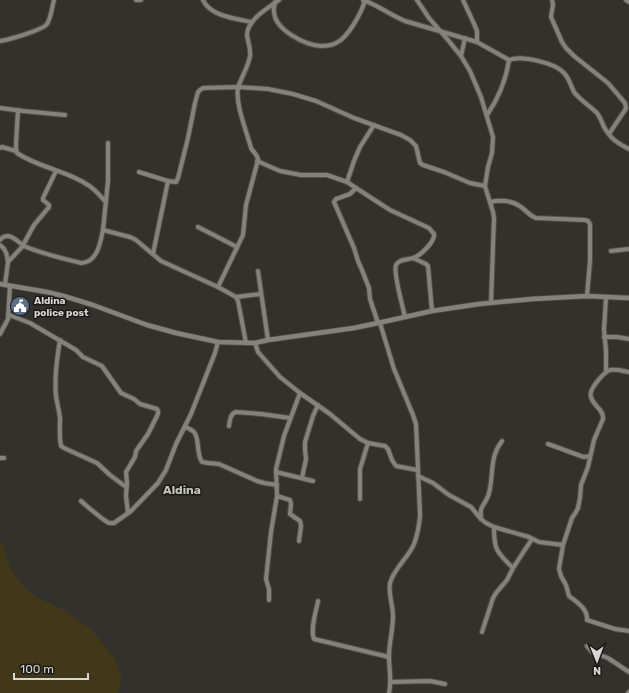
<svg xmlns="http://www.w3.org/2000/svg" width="629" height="693" font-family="Rubik,sans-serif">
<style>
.sand{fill:#403818}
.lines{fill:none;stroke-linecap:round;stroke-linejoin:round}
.minor-casing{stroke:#4f4e49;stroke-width:6}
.tertiary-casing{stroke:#4f4e49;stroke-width:6}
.minor{stroke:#84827c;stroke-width:4}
.tertiary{stroke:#84827c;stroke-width:4.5}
.labels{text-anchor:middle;stroke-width:3;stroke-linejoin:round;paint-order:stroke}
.poi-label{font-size:10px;font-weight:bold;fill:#d7d6d3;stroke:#191916;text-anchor:start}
.quarter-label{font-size:12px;font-weight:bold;fill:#c6c4bd;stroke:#191916}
</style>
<rect width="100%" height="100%" fill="#32312b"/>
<polygon class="sand" points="0,539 4,548 11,570 26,589 38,598 62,609 91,629 115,659 122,678 118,693 0,693"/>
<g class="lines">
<g class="minor-casing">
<g id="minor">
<polyline points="136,0 141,0"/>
<path d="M 203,0 C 210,16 236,19 252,22"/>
<path d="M 363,0 C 378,5 390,15 405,21 L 477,42 L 509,60"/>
<polyline points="417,0 429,18 448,40 461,56 470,71 481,97 493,137 492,153 488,167 485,186 493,212 494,218 491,303"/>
<polyline points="463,0 475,26 477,31 477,42"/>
<polyline points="552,0 553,5 551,17 562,42 566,48 574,56 608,83 625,103 626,108 625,110 609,134"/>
<polyline points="626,0 629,2"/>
<path d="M 275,2 C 275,5 273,9 274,12 C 275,30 305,45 321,46 C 326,46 332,45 336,43 C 348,38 362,12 365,0"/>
<path d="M 0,41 C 8,40 43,30 47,24 C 51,18 52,7 54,0"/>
<polyline points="461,56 465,38"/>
<path d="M 509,60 C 522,55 555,63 564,73 C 569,78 571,86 574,92 C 580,100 590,106 597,113 C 600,117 602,122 604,127 C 611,139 617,143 629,149"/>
<polyline points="0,108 23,111 65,115"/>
<path d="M 18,110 L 16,144 L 16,149 L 17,153 C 39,168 66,170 88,185 C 95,189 100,196 106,202"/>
<path d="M 487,115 C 498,99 506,80 509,60"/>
<polyline points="374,125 360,147 354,161 347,182 356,188 350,194 336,199 334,202 354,248 358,261 362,270 369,288 370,299 378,323"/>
<polyline points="108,143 108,181 103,230 130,237 136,240 161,261 218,287 236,297 238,301 246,343"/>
<polyline points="0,148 2,147 16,151"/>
<polyline points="257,161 280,171 301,175 327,175 347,182"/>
<polyline points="139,172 168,181 153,254"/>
<polyline points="168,181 176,182 178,178 188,138 195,103 198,92 200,90 203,88 238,87 268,89 293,94 316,101 354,118 401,135 410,140 416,146 420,163 423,165 444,172 470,183 485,186"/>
<path d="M 356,188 L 390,210 L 429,228 L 434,234 C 435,242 420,256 413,258 C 408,260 399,259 396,265 C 393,273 403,307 405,317"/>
<path d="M 490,202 C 500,200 512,200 521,207 C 527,211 530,216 536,218 L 585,220 L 588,221 L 590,224 L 590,261 L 587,296"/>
<polyline points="198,227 237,247"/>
<path d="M 0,240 C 2,237 4,236 8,236 C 15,237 19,243 24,246 C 42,254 62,258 81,263 C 98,262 100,243 103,230"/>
<path d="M 0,245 C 6,249 7,255 8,262 L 5,285"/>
<polyline points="611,251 629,249"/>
<polyline points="413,258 426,264 428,266 432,311"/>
<polyline points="8,262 22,247 34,225 49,207 49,205 43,200 43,198 56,171"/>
<polyline points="258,271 268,340"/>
<path d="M 218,287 L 243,235 L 246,205 L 258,160 C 258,155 253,152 251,148 C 247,132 235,104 238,88 C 241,77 248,68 250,56 C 251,48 248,43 247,35 C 247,20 268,8 279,0"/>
<polyline points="236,297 261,294"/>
<polyline points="606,298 604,329 606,351 606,372"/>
<polyline points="9,315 30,323 76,350 83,357 102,366 121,393 134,399 140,404 157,409 158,411 158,414 148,434 136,451 135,457 126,472 127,483 126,496 128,513"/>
<path d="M 380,323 L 394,369 L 413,415 L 416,424 L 420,514 C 420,521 417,537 414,544 C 409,557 394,568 390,583 C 388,594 393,605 393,616 C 393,630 389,643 389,656 C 389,669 392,681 389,693"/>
<polyline points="0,334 8,319 10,286"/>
<polyline points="604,337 617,337 629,339"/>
<path d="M 60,340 C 57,358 54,378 56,396 C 57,403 59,410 60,418 C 60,427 59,436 61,446 L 64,448 L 97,463 L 110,475 L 126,487"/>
<polyline points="255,343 258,352 280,377 300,393 330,414 360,439 368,443 385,446 388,449 392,460 396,466 417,470"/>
<path d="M 229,426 C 230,420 230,414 236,412 L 261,414 L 290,418"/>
<path d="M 185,427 C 188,428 192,430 194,432 C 200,439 196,454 202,462 L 208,463 L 219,464 L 257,481 L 264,483 L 277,485"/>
<polyline points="548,444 581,456 584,457 590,456"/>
<polyline points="0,458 4,458"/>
<polyline points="276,472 313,481"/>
<path d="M 418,476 L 433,483 L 449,495 L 471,507 L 481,519 L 486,523 L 494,527 C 494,551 497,552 513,568 L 507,580 L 496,593 L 493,598 L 482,632"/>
<polyline points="302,478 306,459 305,450 305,442 313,416 318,405"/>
<polyline points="277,496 290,500 291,504 290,514 300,521 301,526 299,541"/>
<polyline points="360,499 360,469 368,443"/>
<polyline points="81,501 89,508 104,520 109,523 114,523 131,511 158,483 166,470 176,444 191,414 215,353 218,342"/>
<path d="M 481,519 C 481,515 480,510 482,507 C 485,502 488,498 489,493 C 494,474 489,458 502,441"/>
<path d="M 494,527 L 529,537 L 539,542 L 563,545 L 572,518 L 576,512 L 578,508 L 580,498 L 581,485 L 588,467 L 594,440 L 603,419 C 604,409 593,406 591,397 C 588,390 603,373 610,370 C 616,369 623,371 629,372"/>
<path d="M 563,545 L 559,569 L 561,576 L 566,585 L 569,596 C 577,602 588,609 587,620 L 615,629 L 629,631"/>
<polyline points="513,568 532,539"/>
<polyline points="269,600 269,589 266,579 271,532 277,496 276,469 284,436 300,393"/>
<path d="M 318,601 C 316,612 310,629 314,639 L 389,657"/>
<polyline points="587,646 592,652 608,658 629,672"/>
<polyline points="391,682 430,681 445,684"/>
<polyline points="628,693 629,692"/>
</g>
</g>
<g class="tertiary-casing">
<polyline id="tertiary" points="0,284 47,292 67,297 93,305 147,325 176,333 218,342 255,343 268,340 354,328 378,323 432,311 479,304 532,299 569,297 587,296 629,298"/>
</g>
<use href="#minor" class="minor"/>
<use href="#tertiary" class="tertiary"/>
</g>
<defs>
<g id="civic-disc" transform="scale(1)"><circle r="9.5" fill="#5c6f8a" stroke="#191916"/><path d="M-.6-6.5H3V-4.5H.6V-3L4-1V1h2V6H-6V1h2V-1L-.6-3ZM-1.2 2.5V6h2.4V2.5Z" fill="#fff"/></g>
</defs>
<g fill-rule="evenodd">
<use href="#civic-disc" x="20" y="306"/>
</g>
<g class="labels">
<g class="poi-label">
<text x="34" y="304">Aldina<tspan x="34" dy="12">police post</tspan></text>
</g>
<g class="quarter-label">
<text x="182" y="494">Aldina</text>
</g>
</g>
<g transform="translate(597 661) rotate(179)" stroke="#191916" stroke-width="3" paint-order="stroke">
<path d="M0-3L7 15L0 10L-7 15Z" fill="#d7d6d3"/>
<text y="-6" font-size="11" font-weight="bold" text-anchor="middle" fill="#d7d6d3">N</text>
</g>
<path d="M14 673v6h74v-6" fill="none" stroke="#d7d6d3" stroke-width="2"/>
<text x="20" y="673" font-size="12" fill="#d7d6d3" stroke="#191916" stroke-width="3" paint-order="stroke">100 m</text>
</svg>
